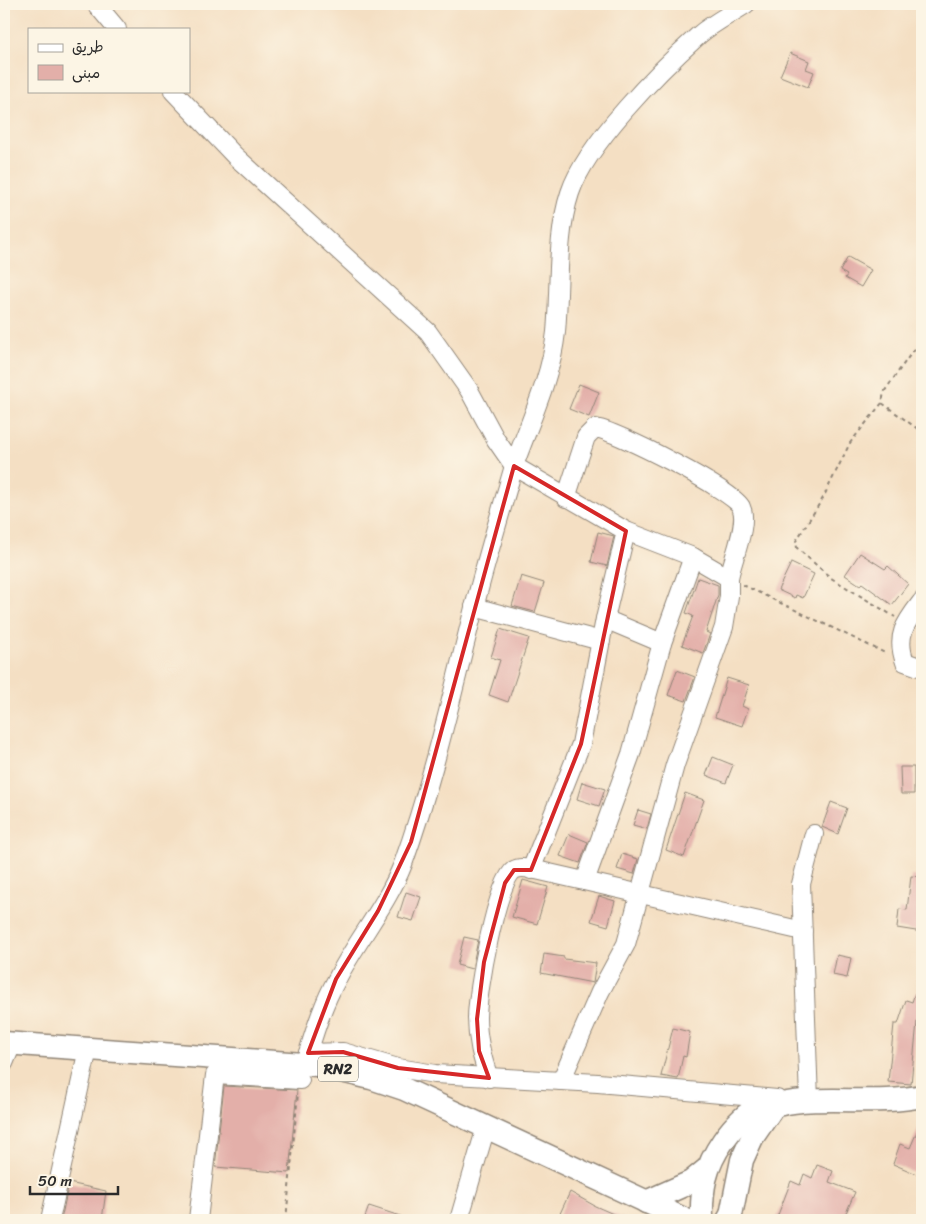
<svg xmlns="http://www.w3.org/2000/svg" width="926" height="1224" font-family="Sriracha,'Playpen Sans Arabic',sans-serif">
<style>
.building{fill:#e3afa9}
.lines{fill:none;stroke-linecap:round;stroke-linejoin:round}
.minor-casing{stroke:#908577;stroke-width:20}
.major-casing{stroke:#908577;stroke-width:25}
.path{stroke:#908577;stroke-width:2;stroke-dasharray:4 4;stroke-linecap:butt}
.minor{stroke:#fff;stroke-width:18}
.major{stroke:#fff;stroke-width:22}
.marked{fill:none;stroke:#d62828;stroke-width:4;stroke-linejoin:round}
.labels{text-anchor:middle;stroke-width:5;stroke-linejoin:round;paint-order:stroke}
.shield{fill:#fcf5e5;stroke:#6a6863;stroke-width:1}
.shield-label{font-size:15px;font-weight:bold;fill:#2b2b2b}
</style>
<rect width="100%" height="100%" fill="#fcf5e5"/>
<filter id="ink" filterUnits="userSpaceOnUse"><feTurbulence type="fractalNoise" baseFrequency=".02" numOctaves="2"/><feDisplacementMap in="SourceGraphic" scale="10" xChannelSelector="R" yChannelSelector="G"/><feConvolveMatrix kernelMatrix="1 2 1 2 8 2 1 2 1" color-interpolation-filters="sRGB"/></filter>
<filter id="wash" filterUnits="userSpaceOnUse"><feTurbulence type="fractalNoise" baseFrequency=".0096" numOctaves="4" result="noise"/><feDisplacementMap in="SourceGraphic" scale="20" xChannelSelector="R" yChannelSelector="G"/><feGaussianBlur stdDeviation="1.12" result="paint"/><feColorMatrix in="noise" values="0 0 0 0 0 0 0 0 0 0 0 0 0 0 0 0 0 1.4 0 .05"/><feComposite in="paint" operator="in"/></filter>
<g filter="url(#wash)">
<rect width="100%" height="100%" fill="#f4dfc3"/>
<g id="blocks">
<g class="building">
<polygon points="790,53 809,61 806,69 814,72 808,87 780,76"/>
<polygon points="848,257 871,270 861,287 845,278 847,275 840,271"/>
<polygon points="579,384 599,392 589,417 569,409"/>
<polygon points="598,532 614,536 607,566 591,562"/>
<polygon points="860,553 885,569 888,566 908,584 892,605 862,583 860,585 845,575"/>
<polygon points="791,563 814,574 803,598 796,595 795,598 778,590"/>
<polygon points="521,576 544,583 535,612 512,606"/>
<polygon points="698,578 718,585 718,595 706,632 710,634 703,653 682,645 693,616 686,613"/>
<polygon points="500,629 529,638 508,702 489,695 500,660 491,657"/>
<polygon points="677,670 695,677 686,701 668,695"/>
<polygon points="727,678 749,685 742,706 748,709 742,726 715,717"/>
<polygon points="713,757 733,765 726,783 706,775"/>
<polygon points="900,767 914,767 914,794 901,794"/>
<polygon points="582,782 605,789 599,806 577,799"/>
<polygon points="685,793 704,800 684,857 666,850"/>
<polygon points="831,802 847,808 838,834 822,827"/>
<polygon points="638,810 651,814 647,829 633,825"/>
<polygon points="569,834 588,842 580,863 560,856"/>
<polygon points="622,854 638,859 634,874 617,869"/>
<polygon points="911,876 922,877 922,932 897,928 899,909 907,910"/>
<polygon points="523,880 548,887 537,924 512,917"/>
<polygon points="406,892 421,897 413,921 398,917"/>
<polygon points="599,896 615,901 608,926 591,921"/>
<polygon points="464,937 478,940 472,969 457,965"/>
<polygon points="544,954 564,957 564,959 596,963 593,983 541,973"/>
<polygon points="837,955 851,958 847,978 833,975"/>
<polygon points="915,993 922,995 922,1017 920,1023 917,1022 911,1084 888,1082 894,1024 898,1024 906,1000 912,1002"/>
<polygon points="673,1028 690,1032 686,1057 683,1056 678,1079 661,1076"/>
<polygon points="224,1086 297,1090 289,1173 215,1167"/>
<polygon points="922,1120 922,1167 919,1175 893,1164 900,1144 910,1148"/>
<polygon points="817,1165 833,1171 829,1182 855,1192 843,1220 776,1220 791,1181 800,1185 804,1174 812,1178"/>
<polygon points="69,1183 106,1191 102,1220 61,1220"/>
<polygon points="570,1192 595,1206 627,1220 557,1220"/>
<polygon points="369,1206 406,1218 406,1220 364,1220"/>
</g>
</g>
</g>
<g filter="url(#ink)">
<use href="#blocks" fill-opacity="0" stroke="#908577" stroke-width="1"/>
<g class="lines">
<g class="minor-casing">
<g id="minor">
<polyline points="96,4 117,29"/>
<polyline points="173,91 235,156 428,332 469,390 496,440 514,466"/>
<path d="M 514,466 C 529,423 551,379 556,332 C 560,288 556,235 570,193 C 586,144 660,70 699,35 C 713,23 731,14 746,4"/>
<path d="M 566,498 L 586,437 L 595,428 C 612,429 735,491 741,507 C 749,523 732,560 729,578"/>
<path d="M 922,601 C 906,622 895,635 905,662 L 922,668"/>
<polyline points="474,607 601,641"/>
<polyline points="605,619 662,643"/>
<polyline points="531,870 581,744 605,619 626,531"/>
<polyline points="585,881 631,754 662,643 693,557"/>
<path d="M 308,1053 C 316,1027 324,1002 337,979 C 357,940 387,905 403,864 C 433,781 452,694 474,608 C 486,561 500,514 514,466 L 626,531 L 693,557 L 729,578 L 729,596 L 724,627 L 675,765 L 626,944 L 600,992 L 561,1081"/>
<polyline points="4,1063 12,1044"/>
<polyline points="304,1063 308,1053 343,1052 398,1068 435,1074 598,1083 777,1099"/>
<path d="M 489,1078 C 482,1058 477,1040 477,1018 C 477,994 496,882 514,870 C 521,866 529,869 536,870 L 803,931"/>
<polyline points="809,1100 801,884 814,834"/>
<polyline points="50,1220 88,1049"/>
<polyline points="198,1220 215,1075 300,1080"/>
<polyline points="459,1220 486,1127"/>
</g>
</g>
<g class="major-casing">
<g id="major">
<polyline points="4,1043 317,1065 371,1078 404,1089 686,1220"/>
<polyline points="646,1202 691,1182 707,1169"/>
<path d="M 702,1220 C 701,1189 705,1167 723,1141 C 732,1128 744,1114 759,1107 C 765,1105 771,1106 777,1105 C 825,1094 875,1106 922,1096"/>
<polyline points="728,1220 731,1215 742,1160 752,1138 774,1106"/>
</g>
</g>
<g class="path">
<polyline points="922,346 912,352 884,392 882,403 922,432"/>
<polyline points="882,403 850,443 823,498 796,541 797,548 831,578 895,617"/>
<polyline points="743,585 887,654"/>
<polyline points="286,1220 298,1093"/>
</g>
<use href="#minor" class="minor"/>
<use href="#major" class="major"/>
</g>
</g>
<path class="marked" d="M 514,466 L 626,531 L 581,744 L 531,870 L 514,870 L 505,883 L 484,962 L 477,1019 L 479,1051 L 489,1078 L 398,1068 L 343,1052 L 308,1053 L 336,979 L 378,911 L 411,842 Z"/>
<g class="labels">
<rect class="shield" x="318" y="1056.5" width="40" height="25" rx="4"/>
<g class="shield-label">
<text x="338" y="1074">RN2</text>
</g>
</g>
<rect width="926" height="1224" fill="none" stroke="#fcf5e5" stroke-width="20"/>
<rect x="28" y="28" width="162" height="65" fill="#fcf5e5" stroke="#a8a49b"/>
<rect x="38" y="44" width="25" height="8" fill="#ffffff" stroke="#a8a49b"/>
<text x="72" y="52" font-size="15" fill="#2b2b2b">طريق</text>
<rect x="38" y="65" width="25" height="15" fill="#e3afa9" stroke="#a8a49b"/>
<text x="72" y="78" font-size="15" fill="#2b2b2b">مبنى</text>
<path d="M30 1186v8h88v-8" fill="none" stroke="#2b2b2b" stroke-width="2.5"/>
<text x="38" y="1186" font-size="15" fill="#2b2b2b" stroke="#fcf5e5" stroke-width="4" paint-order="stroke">50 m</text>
</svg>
